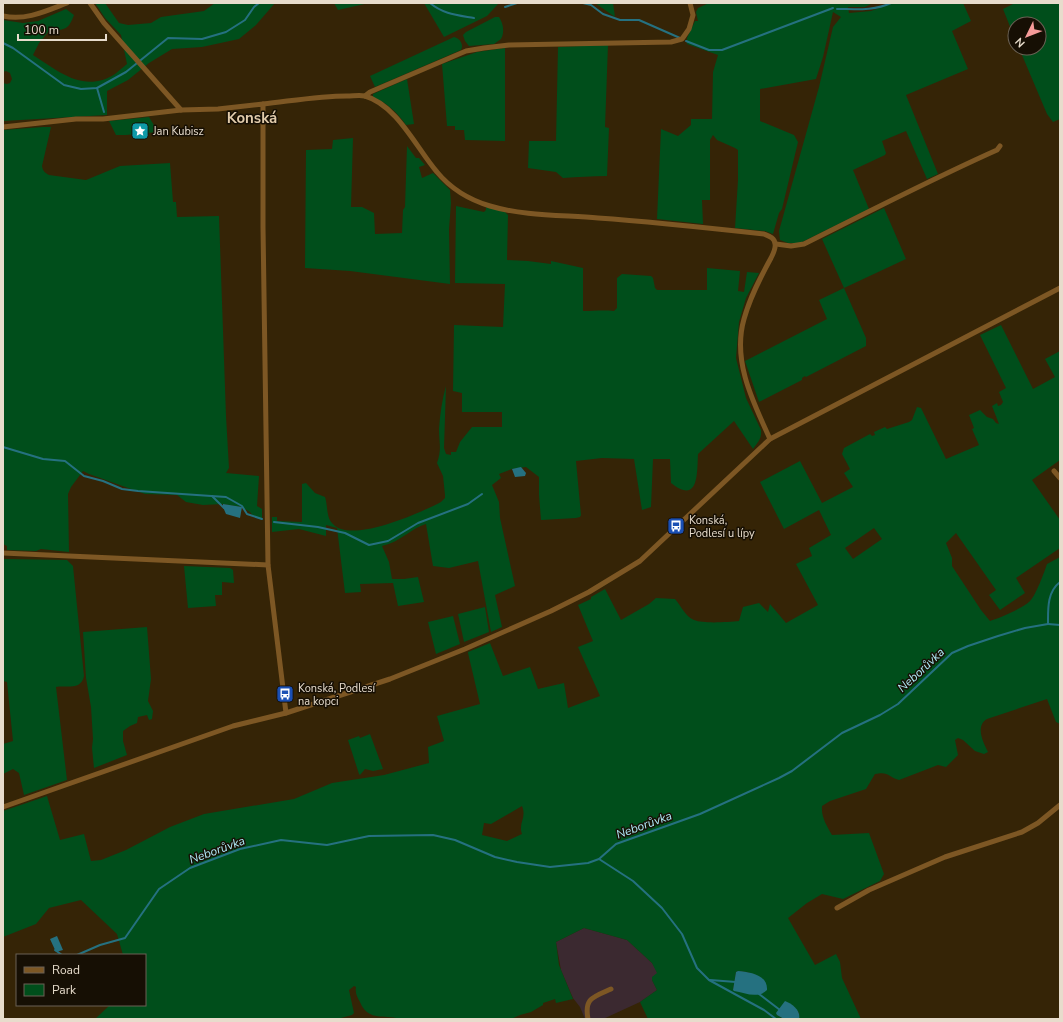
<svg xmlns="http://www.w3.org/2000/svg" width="1063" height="1022" font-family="'Nunito Sans',sans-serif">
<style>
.industrial{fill:#3b2930}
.green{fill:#004e1b;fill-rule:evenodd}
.water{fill:#257180}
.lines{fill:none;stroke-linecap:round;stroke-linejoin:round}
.stream{stroke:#257180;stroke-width:2}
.street{stroke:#7d5724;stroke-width:5}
.labels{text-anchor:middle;stroke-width:3;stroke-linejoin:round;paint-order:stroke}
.poi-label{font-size:11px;fill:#e7dccc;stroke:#160f04;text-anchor:start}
.water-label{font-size:12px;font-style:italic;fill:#b0ebf9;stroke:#160f04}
.district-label{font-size:15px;font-weight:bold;fill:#e1cbab;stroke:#160f04}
</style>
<rect width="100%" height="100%" fill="#352406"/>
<polygon class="industrial" points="584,928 627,940 652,963 658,973 652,980 657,990 640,1002 603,1019 585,1019 580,1007 573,998 561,970 556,942"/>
<g class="green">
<path d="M 95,3 L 105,3 L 119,23 L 128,25 L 151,23 L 161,17 L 204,11 L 215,3 L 275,3 L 256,25 L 239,39 L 202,47 L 172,49 L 149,63 L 128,80 L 107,91 L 107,115 L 3,121 L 3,83 L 7,84 L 10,83 L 12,79 L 10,73 L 6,71 L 3,72 L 3,20 L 23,23 L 38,21 L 66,9 L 74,15 C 68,31 65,29 49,31 L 39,43 L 33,55 C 58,71 84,94 115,74 C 119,71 123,67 127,64 L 121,35 L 105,18 Z"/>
<polygon points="334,3 369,3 338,10"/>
<polygon points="424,3 499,3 487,16 444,37"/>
<polygon points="595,3 613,3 615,17"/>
<polygon points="709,3 873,3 865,7 848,7 849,13 871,11 893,3 963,3 971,21 952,31 968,69 906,95 938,174 927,179 906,131 882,141 886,153 885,155 853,170 869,209 800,243 788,243 780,240 779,231 819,87 833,27 841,17 833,12 823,57 816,79 760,89 760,121 794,135 798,142 782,209 779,213 773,234 765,231 735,228 738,180 738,150 735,148 717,140 713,135 710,140 710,200 702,200 703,224 657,219 661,129 678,136 691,125 691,119 712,119 713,72 718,55 687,44 687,38 695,21 698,21 696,12 698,8"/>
<polygon points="1015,3 1060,3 1060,119 1053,122 1047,114 1019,48 1039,48 1039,24 1015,24 1015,39 1003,9"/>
<path d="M 495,17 L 499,17 C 503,23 505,32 501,39 L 494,44 L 469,46 L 465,41 L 463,35 L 466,32 Z"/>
<path d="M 454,37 C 460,38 464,45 461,50 L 375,87 L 370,76 Z"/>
<path d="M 608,45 L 605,127 L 609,128 L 607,176 C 592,176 578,177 563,178 L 556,172 L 528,168 L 529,141 L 556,141 L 558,47 Z"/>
<polygon points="505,48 505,141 465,140 464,130 455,130 455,126 447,126 442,64 477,52"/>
<path d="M 407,79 L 414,124 L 406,125 C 397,112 387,103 373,97 L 373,94 Z"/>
<polygon points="149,117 158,132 126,135 116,135 109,121"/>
<path d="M 43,127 L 51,127 L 42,166 C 43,171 44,172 49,175 L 86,180 L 120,166 L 170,163 L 173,202 L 176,202 L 177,217 L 219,216 L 226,416 L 229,468 L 226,473 L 259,476 L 257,506 L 262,509 L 262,520 L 254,517 L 250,512 L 242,507 L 223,504 L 203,505 L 186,502 L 177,495 L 145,494 L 89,474 L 83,471 L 71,487 L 68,494 L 69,552 L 41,549 L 36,551 L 7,550 L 7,546 L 3,544 L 3,130 Z"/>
<polygon points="353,138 351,207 362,207 374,213 375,234 402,233 403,210 405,207 407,146 416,158 419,158 425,165 419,167 422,178 433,173 450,190 451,203 449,229 450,284 350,271 305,268 306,150 332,149 333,140"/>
<path d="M 456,206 L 484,212 L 486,210 L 486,207 L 505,212 L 508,215 L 507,260 L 528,261 L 551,264 L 551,261 L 583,268 L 583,311 C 594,311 603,310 614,311 L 617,308 L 617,278 L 622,274 L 651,276 L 653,278 L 655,288 L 657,290 L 707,290 L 707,268 L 740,271 L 738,291 L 744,292 L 747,272 L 759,273 L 746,298 L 739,322 L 736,358 L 746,398 L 761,430 C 762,438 758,442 753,449 L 734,421 L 698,454 C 697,473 699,505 671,483 L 670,459 L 653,459 L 651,507 L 642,510 L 634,459 L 602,458 L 576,461 L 581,515 L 580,517 L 576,518 L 541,520 L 539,495 L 539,477 L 526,467 L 512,469 L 499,474 L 501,478 L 492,485 L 499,502 L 500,518 L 515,586 L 495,595 L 502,627 L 491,632 L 478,561 L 449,568 L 433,566 L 426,524 C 411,528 401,542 382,546 L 389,562 L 392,579 L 404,579 L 418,577 L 424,602 L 398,606 L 393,583 L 360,584 L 361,592 L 345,593 L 337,528 L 326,525 L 326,536 L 299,529 L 272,532 L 272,517 L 277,517 L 277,521 L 302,522 L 302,484 L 306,483 L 315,493 L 325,497 C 328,506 326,518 333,524 C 351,544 420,513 441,502 L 445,498 L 445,495 L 443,476 L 437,463 C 442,449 439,443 439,429 C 440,414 442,400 446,386 L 444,448 L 446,454 L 451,455 L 451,452 L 456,452 L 460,442 L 472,427 L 502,427 L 502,412 L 462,412 L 462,393 L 453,391 L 454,325 L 503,327 L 505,284 L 455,283 Z"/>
<polygon points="884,208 906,259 844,288 866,338 866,346 806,377 805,376 802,378 802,380 759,402 745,361 827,319 819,300 844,288 822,239"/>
<path d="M 1001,325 L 1033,389 L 1055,377 L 1045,359 L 1060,351 L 1060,460 L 1032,480 L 1060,520 L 1060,548 L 1016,578 L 1025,593 L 1000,610 L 989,595 L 996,590 L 956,533 L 946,543 L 952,558 L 952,566 L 981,610 L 990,621 C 1000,618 1023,608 1030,601 C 1036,595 1044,573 1047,564 L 1060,557 L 1060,724 L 1056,722 L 1047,699 L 987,719 C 975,726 983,742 988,752 L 984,754 L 975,751 L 963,740 L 958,738 L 955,740 L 958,755 L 946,767 L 938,765 L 899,780 C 888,777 889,771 875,774 L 866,789 L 830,801 L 822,806 C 821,817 827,826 832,835 L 869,833 L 884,874 L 880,881 L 843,899 L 822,894 L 807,903 L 788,918 L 815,965 L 836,954 L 840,962 L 842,978 L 861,1019 L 799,1019 L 799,1013 L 789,1003 L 777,1015 L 784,1019 L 648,1019 L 640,1002 L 657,990 L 652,980 L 652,977 L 657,973 L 652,963 L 627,940 L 584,928 L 556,942 L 559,965 L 573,999 L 556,1003 L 555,999 L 543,1003 L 543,1005 L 531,1012 L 520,1015 L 511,1019 L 400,1019 C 384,1014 368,1022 360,1002 C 357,997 355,993 356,987 L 354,986 L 349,990 L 354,1013 L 352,1015 L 337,1019 L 95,1019 L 110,1005 L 145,1005 L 145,955 L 123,955 L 117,934 L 81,900 L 49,908 L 36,924 L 3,937 L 3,811 L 47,796 L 60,840 L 84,834 L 91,861 L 101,860 L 126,850 L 170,827 L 204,814 L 294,799 L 332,783 L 384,775 L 429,763 L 428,747 L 444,741 L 437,716 L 480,704 L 468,653 L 468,652 L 490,643 L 503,676 L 530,667 L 538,689 L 564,683 L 568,708 L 600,696 L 578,647 L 593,641 L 578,605 L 591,599 L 591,597 L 605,589 L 621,620 L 649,604 L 656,598 L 675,599 C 681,606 686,617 694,620 C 704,624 728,622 739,621 L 743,607 L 759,603 L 768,612 L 770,604 L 786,623 L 818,605 L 796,564 L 812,556 L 809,548 L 831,535 L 819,510 L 784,529 L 760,482 L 800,461 L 822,503 L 853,487 L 844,473 L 850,469 L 842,454 L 844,448 L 870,434 L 872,436 L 875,435 L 874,432 L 885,427 L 887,429 L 909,422 L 912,420 L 917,407 L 921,408 L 946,459 L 979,445 L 972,429 L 974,428 L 969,415 L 980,410 L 987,417 L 993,419 L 996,423 L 999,424 L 992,406 L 997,403 L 998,406 L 1001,405 L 1003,402 L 999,392 L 1006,388 L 980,335 ZM 874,528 L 882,539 L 853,559 L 845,548 ZM 522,806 C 527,818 518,823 522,834 L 507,841 L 482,835 L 484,823 L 491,824 ZM 738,971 L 747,972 L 756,975 L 733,990 L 736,972 Z"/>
<path d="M 3,559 L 67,560 L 73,566 L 84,676 C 81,691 66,685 56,687 L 67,780 L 24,795 L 19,773 L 13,769 L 3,774 L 3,744 L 13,741 L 7,682 L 3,681 Z"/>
<polygon points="184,566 230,568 233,570 234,583 222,582 222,595 215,595 216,606 188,608"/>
<polygon points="485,607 489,632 464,642 458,614"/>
<polygon points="453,616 460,644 436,654 428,622"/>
<polygon points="147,627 151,679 148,701 153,711 152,719 149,720 147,715 138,717 137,723 130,726 123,731 123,741 127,755 94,768 92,748 93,739 91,707 86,678 83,632"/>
<polygon points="370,734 383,769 373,771 365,769 360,775 359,774 348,740 359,736 360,738"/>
</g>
<g class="water">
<polygon points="521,467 526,473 525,476 515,477 512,469"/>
<polygon points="223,504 242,507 240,518 226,514 223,507"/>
<polygon points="57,936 63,950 56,952 50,939"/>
<path d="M 738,971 C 750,972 768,975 767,990 C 758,999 745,993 734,991 L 733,990 L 736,972 Z"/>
<path d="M 785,1001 C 793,1004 801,1011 799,1019 L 784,1019 L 777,1015 L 776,1013 Z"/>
</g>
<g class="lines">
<g class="stream">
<path d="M 430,3 C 443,14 457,15 474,18"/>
<polyline points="583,3 591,5 603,14 620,20 639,20 680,38"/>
<polyline points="505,7 517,3"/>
<path d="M 837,9 C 855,9 874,11 891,3"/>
<polyline points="686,41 709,50 722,50 833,8"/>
<polyline points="3,43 13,48 64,85 81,89 97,88 126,72 168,38 202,39 226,32 245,20 254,7 259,3"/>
<polyline points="97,88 104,112"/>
<polyline points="3,447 43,459 65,461 84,476 103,481 122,489 138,491 226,497 242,506 247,514 262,519"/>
<polyline points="212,496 224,508"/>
<polyline points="274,522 318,527 345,533 369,545 388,541 418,523 468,504 482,494"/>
<polyline points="1048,624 1060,625"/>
<polyline points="599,859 633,881 662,908 682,934 697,968 709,980 764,1010 776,1019"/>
<polyline points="55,950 62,955"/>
<path d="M 77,955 L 100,945 L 125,938 L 159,889 L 190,868 L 240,849 L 281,840 L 327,845 L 369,836 L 433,835 L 455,840 L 495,857 L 517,862 L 550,867 L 588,863 L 599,859 L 616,844 L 700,814 L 779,778 L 792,771 L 842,733 L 880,715 L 898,704 L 952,653 L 968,646 L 998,636 L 1025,628 L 1048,624 C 1048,609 1047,592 1060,582"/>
<polyline points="710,980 736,982"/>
<polyline points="759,994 780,1010"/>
</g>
<g class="street">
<polyline points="90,3 104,23 181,110 218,109 263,104 263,227 268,565 286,713"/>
<path d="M 3,16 C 26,21 46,11 67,3"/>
<polyline points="365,96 370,92 466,51 484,48 509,45 671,42 682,39 689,29 693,15 690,3"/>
<path d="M 263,104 C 291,101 319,96 347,96 C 353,96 360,95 365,96 C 397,105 417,149 437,172 C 451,189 470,200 490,206 C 523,216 564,215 598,218 C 654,222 709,228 764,234 C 769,236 775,238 775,244 C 776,248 773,254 771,258 C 760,278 750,297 744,319 C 732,361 753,402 770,439"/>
<polyline points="3,127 76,119 103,119 181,110"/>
<path d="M 776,244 L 791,246 L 804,244 C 868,212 932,179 997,150 L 1000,146"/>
<polyline points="1054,471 1060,478"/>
<polyline points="3,553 268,565"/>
<polyline points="3,807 233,726 286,713 390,679 465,649 551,611 589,592 640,561 770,439 1060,288"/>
<polyline points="837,908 869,890 945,857 1022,832 1038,823 1060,805"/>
<path d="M 588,1019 C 584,998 593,997 611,989"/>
</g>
</g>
<defs>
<g id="sight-square" transform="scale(0.9)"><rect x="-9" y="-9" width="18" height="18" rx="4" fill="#0f9aa8" stroke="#160f04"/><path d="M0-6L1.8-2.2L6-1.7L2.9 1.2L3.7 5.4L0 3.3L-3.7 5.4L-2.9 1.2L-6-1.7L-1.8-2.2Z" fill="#fff"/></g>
<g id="bus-square" transform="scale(0.9)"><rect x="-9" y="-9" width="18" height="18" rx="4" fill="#1a4fb4" stroke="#160f04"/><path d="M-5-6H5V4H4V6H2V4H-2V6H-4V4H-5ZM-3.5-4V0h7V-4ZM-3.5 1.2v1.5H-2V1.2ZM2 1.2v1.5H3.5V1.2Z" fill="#fff"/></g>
</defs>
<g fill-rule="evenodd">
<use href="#sight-square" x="140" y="131"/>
<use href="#bus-square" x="676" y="526"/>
<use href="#bus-square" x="285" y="694"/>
</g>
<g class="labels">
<g class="poi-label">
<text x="153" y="135">Jan Kubisz</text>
<text x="689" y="524">Konská,<tspan x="689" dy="13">Podlesí u lípy</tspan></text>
<text x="298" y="692">Konská, Podlesí<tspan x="298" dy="13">na kopci</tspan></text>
</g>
<g class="water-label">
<text transform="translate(921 670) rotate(-43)" y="4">Neborůvka</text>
<text transform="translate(644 825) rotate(-20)" y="4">Neborůvka</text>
<text transform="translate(217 850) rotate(-20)" y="4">Neborůvka</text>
</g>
<g class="district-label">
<text x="252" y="123">Konská</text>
</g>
</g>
<rect width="1063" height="1022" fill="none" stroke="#e7dccc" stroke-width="8"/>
<rect x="16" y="954" width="130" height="52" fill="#160f04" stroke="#6a6154"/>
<rect x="24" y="967" width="20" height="6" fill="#7d5724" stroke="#6a6154"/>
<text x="52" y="974" font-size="12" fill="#e7dccc">Road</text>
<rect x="24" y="984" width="20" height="12" fill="#004e1b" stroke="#6a6154"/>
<text x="52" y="994" font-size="12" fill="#e7dccc">Park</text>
<g transform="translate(1027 36) rotate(227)"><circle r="19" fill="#160f04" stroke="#6a6154"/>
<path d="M0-3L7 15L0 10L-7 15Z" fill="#f59b99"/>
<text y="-6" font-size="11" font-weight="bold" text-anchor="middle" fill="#e7dccc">N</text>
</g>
<path d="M18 34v6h88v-6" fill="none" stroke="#e7dccc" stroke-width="2"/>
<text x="24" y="34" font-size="12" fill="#e7dccc" stroke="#160f04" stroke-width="3" paint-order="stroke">100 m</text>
</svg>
